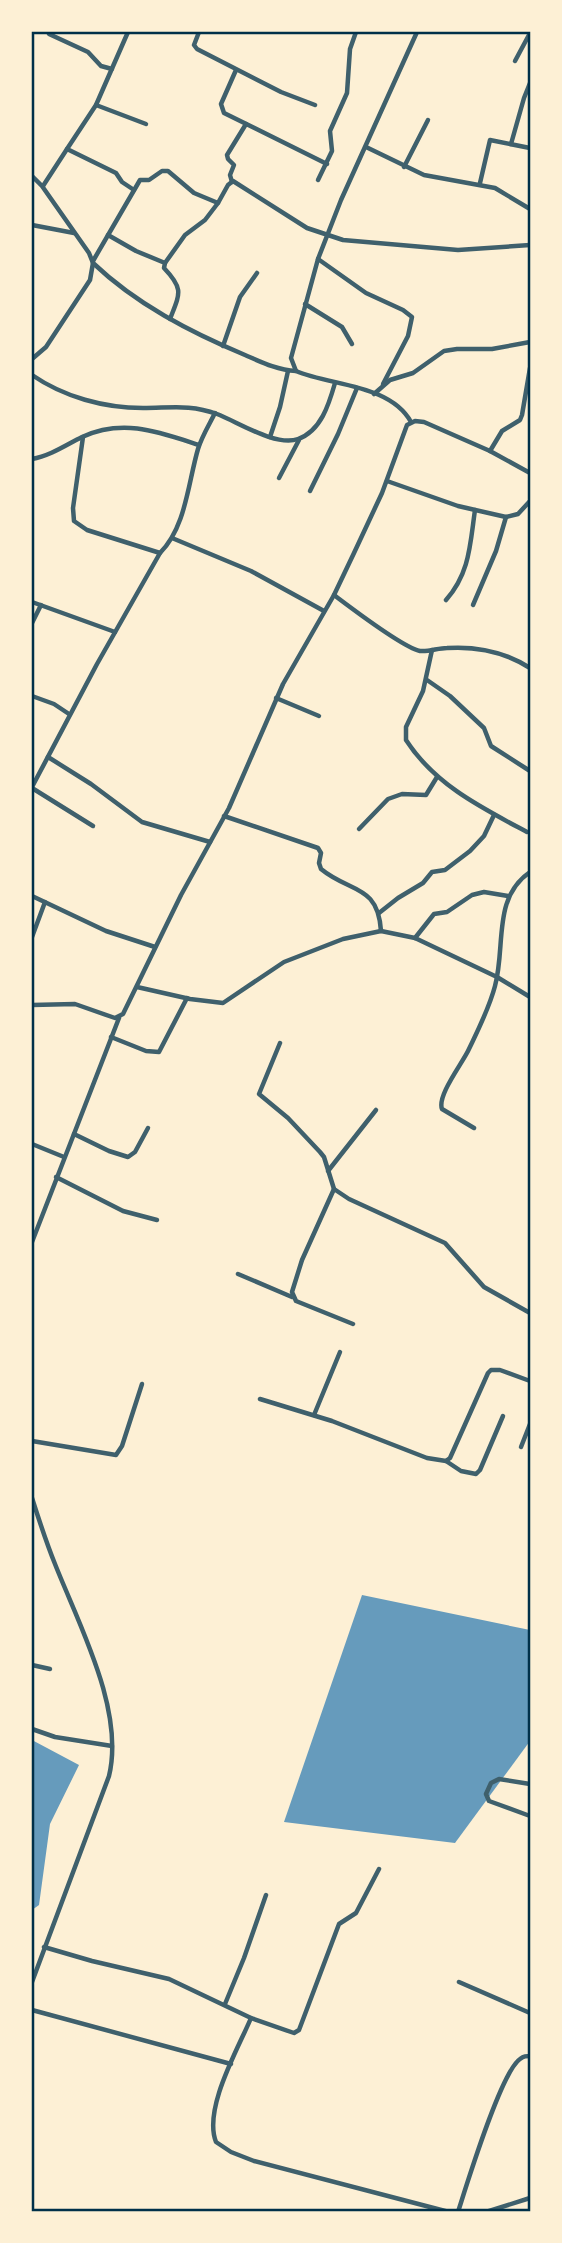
<svg xmlns="http://www.w3.org/2000/svg" width="562" height="2243" font-family="'Titillium Web',sans-serif">
<style>
.water{fill:#669bbc}
.lines{fill:none;stroke-linecap:round;stroke-linejoin:round}
.minor{stroke:#3f606c;stroke-width:4.5}
.neatline{fill:none;stroke:#003049;stroke-width:2.5}
</style>
<rect width="100%" height="100%" fill="#fdf0d5"/>
<g class="water">
<polygon points="362,1595 530,1630 530,1741 455,1843 284,1822"/>
<polygon points="32,1740 79,1765 50,1824 39,1905 32,1910"/>
</g>
<g class="lines">
<g class="minor">
<polyline points="128,32 96,105 67,149 116,173 122,182 134,190"/>
<polyline points="199,32 194,45 197,49 281,92 315,105"/>
<polyline points="49,34 88,52 101,66 112,69"/>
<polyline points="515,61 530,33"/>
<polyline points="236,70 221,104 224,113 327,164"/>
<polyline points="96,105 146,124"/>
<polyline points="511,144 524,98 530,83"/>
<polyline points="366,147 424,175 495,188 530,209"/>
<polyline points="404,167 428,120"/>
<polyline points="32,176 42,186 89,253 93,263 90,280 46,347 32,359"/>
<polyline points="318,180 332,151 330,131 347,93 350,49 356,32"/>
<polyline points="232,182 230,175 234,165 228,159 227,155 246,124"/>
<polyline points="480,183 490,140 530,148"/>
<polyline points="43,186 67,149"/>
<polyline points="32,225 74,233"/>
<path d="M 108,235 L 136,251 L 165,263 L 164,268 C 184,289 180,293 170,319"/>
<polyline points="318,259 366,293 403,310 412,317 408,336 383,384"/>
<polyline points="93,261 140,180 149,180 162,171 168,171 194,193 218,203"/>
<path d="M 93,263 C 136,304 190,332 245,355 C 261,362 277,370 296,371"/>
<polyline points="165,263 185,235 205,220 218,203 228,185 233,181 307,228 343,240 458,250 530,245"/>
<polyline points="305,304 342,327 352,344"/>
<polyline points="223,346 240,297 257,273"/>
<path d="M 32,375 C 64,397 104,408 143,408 C 171,408 190,404 217,414 C 238,422 276,447 298,439 C 321,431 329,404 335,383"/>
<polyline points="374,394 390,380 413,373 444,351 457,349 492,349 530,342"/>
<path d="M 411,422 C 390,384 331,386 296,371 L 291,358 L 318,259 L 341,200 L 417,32"/>
<path d="M 83,437 L 73,508 L 74,521 L 87,530 L 160,553 C 186,527 188,483 198,449 C 202,436 209,425 215,413"/>
<polyline points="270,437 280,407 288,371"/>
<polyline points="490,451 502,431 520,420 522,415 530,368"/>
<path d="M 32,459 C 50,456 66,445 82,437 C 123,418 159,432 199,445"/>
<polyline points="279,478 299,440"/>
<polyline points="387,481 458,506 506,517 518,514 530,501"/>
<polyline points="310,491 338,434 357,388"/>
<polyline points="172,538 251,571 324,611"/>
<path d="M 334,595 C 350,607 402,647 420,651 C 429,652 438,648 447,648 C 477,646 505,652 530,668"/>
<path d="M 446,600 C 470,573 470,544 475,510"/>
<polyline points="32,602 115,632"/>
<polyline points="473,605 496,551 506,517"/>
<polyline points="32,623 41,605"/>
<path d="M 432,650 L 423,691 L 406,727 L 406,740 C 435,785 482,808 527,832"/>
<polyline points="427,680 450,696 484,728 491,746 530,771"/>
<polyline points="32,696 54,704 69,714"/>
<polyline points="276,698 319,716"/>
<polyline points="48,757 91,784 142,822 210,842"/>
<polyline points="32,787 97,664 160,553"/>
<polyline points="32,788 93,826"/>
<path d="M 224,816 L 318,848 L 321,853 L 319,863 L 321,869 C 350,893 378,884 381,931"/>
<polyline points="359,829 388,799 402,794 426,795 437,777"/>
<polyline points="32,896 106,931 155,947"/>
<polyline points="379,913 398,898 423,883 432,872 445,870 470,851 484,836 494,815"/>
<polyline points="32,937 45,902"/>
<polyline points="415,938 434,914 447,912 472,895 484,892 508,896"/>
<polyline points="137,987 190,999 223,1003 284,962 343,939 381,931 415,938 497,977 530,997"/>
<polyline points="32,1005 75,1004 115,1018 123,1014 181,895 229,808 283,684 334,595 354,553 382,493 407,425 415,421 424,422 490,451 530,473"/>
<polyline points="111,1037 146,1051 159,1052 187,998"/>
<polyline points="280,1043 259,1094 288,1118 320,1152 324,1157 334,1189 349,1199 445,1243 484,1287 530,1313"/>
<path d="M 474,1128 L 442,1109 C 437,1096 461,1065 468,1051 C 478,1030 489,1009 495,986 C 506,946 492,898 530,872"/>
<polyline points="74,1134 109,1151 128,1157 135,1152 148,1128"/>
<polyline points="32,1144 64,1157"/>
<polyline points="328,1171 376,1110"/>
<polyline points="56,1177 123,1211 157,1220"/>
<polyline points="334,1189 302,1260 292,1292 296,1301 353,1324"/>
<polyline points="32,1242 119,1018"/>
<polyline points="238,1274 292,1297"/>
<polyline points="260,1399 332,1421 427,1458 446,1461 450,1458 488,1373 491,1370 500,1370 530,1381"/>
<polyline points="314,1415 340,1352"/>
<polyline points="32,1441 116,1455 122,1446 142,1384"/>
<polyline points="521,1447 530,1424"/>
<polyline points="446,1461 461,1471 476,1474 480,1470 503,1416"/>
<path d="M 32,1498 C 39,1520 46,1542 55,1564 C 79,1625 125,1710 109,1776 L 32,1982"/>
<polyline points="32,1665 50,1669"/>
<polyline points="32,1729 55,1737 112,1746"/>
<polyline points="530,1784 499,1779 491,1783 486,1794 489,1801 530,1816"/>
<polyline points="44,1947 92,1961 169,1979 251,2018 294,2033 299,2030 339,1924 356,1913 379,1869"/>
<polyline points="459,1982 530,2013"/>
<polyline points="225,2004 244,1958 266,1895"/>
<polyline points="32,2010 231,2064"/>
<path d="M 251,2018 C 238,2049 203,2109 216,2142 L 231,2152 L 254,2161 L 449,2212"/>
<path d="M 458,2212 C 467,2184 501,2072 520,2059 C 524,2056 526,2056 530,2056"/>
<polyline points="486,2212 530,2198"/>
</g>
</g>
<rect width="562" height="2243" fill="none" stroke="#fdf0d5" stroke-width="66"/>
<rect x="33" y="33" width="496" height="2177" class="neatline"/>
</svg>
